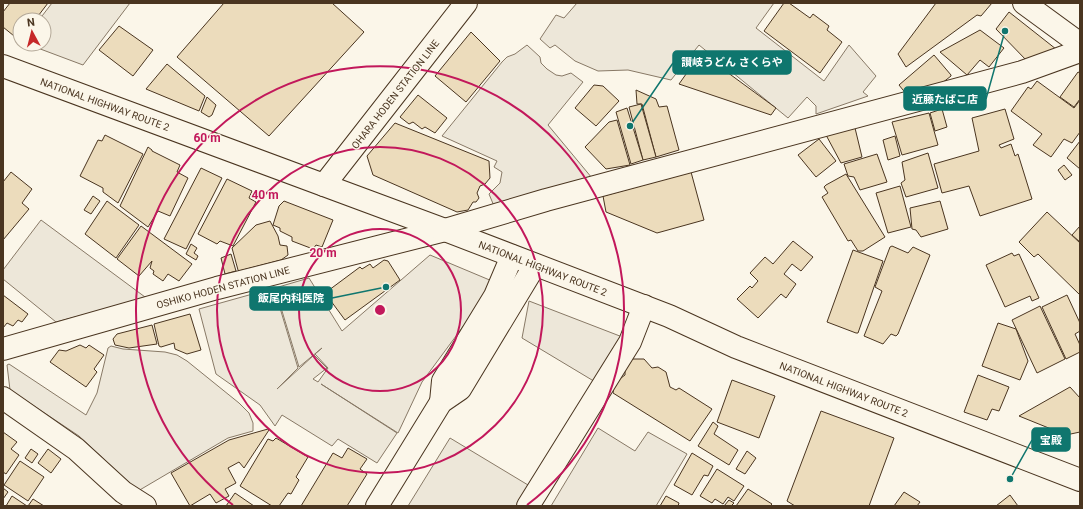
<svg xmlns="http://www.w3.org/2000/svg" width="1083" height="509" font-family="Roboto,'Noto Sans JP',sans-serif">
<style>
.parking{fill:#ede7d9;stroke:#887966}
.building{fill:#ecdcbc;stroke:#4a3520}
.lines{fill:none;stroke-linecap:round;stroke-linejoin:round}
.minor-casing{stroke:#4a3520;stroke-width:24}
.tertiary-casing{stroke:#4a3520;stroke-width:24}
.secondary-casing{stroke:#4a3520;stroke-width:24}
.trunk-casing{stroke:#4a3520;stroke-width:24}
.minor{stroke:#fbf6e9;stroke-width:22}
.tertiary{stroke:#fbf6e9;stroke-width:22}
.secondary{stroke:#fbf6e9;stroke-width:22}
.trunk{stroke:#fbf6e9;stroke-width:22}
.ring{fill:none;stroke:#c2185b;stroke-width:2}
.labels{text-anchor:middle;stroke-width:3;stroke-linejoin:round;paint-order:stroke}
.street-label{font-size:10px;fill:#4a3520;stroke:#fbf6e9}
.centre{fill:#c2185b;stroke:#fbf6e9;stroke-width:2}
.ring-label{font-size:12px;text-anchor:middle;font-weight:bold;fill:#c2185b;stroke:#fbf6e9;stroke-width:3;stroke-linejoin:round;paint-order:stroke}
.leader{fill:none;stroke:#0f766e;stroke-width:1.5}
.callout-dot{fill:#0f766e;stroke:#fbf6e9;stroke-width:1.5}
.callout{fill:#0f766e;stroke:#0f766e;stroke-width:1.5}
.callout-label{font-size:11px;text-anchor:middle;font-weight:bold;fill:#fff}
</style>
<rect width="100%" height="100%" fill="#fbf6e9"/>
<g class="parking">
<polygon points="52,3 130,3 83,65 27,44 44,44 44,20 39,20"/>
<polygon points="577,3 774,3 756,28 824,81 849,45 876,76 863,92 868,96 816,114 816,106 807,97 788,118 699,45 671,80 628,70 598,71 575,61 555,45 550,48 540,39 556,15 564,18"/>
<polygon points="527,45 540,57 541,63 547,69 556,75 562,76 571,73 583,82 548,125 592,178 494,206 489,194 500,183 502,172 494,167 497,161 442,136 502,62 507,57 515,54"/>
<polygon points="41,220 145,297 144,299 56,322 3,279 3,270"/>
<polygon points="430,255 492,281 490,290 422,382 399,431 398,433 321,384 397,433 377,463 338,439 332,446 282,415 275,426 260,405 216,374 199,309 274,288 298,368 277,389 314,355 327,368 313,379 318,382 328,368 315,354 322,348 299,367 275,288 309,278 342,331"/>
<polygon points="529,301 625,338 597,383 522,338"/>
<polygon points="111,346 123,349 165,352 177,355 187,361 239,403 249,413 253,423 253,431 228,438 138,491 79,436 10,390 7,365 9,364 86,415 97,393 108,348"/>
<polygon points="598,428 635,451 648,432 687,454 656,506 551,506"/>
<polygon points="450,438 533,488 522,506 408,506"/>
</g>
<g class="building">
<polygon points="10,3 48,3 35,20 20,20 19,40 3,27 3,12"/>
<polygon points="224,3 332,3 364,32 269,136 177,57"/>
<polygon points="784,3 789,3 810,18 813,14 829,26 827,30 842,42 820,73 764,31"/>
<polygon points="936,3 992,3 981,16 977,15 906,67 898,54"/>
<polygon points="1009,12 1061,53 1028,62 996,29"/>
<polygon points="119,26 153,50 133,76 99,50"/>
<polygon points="980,30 1004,48 989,67 980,60 967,75 940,52"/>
<polygon points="471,32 500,61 466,102 435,76"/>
<polygon points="701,53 776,108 771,115 679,84"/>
<polygon points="934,55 951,75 951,76 937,87 918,92 915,89 907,95 899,85"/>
<polygon points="167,64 205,96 199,111 146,89"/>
<polygon points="1078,72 1080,73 1080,99 1074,107 1060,97"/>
<polygon points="1037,81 1074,108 1080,100 1080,132 1072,143 1064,139 1051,157 1033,145 1042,134 1011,111 1028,87 1031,89"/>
<polygon points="594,85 603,86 619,101 596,126 575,108"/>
<polygon points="636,90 656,99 659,107 667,106 679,150 656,157 642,104 637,104"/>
<polygon points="418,95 447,118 435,133 425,127 422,129 413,122 409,124 400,117"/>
<polygon points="207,97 216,105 212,115 209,117 201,112"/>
<polygon points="641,104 656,157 643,160 629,107"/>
<polygon points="627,108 643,160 631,164 616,112"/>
<polygon points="942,109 947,127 935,131 930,113"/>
<polygon points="1005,109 1014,139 999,145 1001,148 1011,144 1015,156 1018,154 1032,199 980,216 969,186 942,193 934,164 979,151 972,118"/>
<polygon points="929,113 938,145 902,155 892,122"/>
<polygon points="617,120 630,165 606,169 585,147 609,122"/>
<polygon points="395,123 489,161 490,178 485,184 480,186 477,193 479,198 476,202 473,202 468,210 457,212 373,175 367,156"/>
<polygon points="855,128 862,157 841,163 826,135"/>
<polygon points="105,135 143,154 118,203 103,192 103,188 80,176 98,140 102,141"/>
<polygon points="895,136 900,156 888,160 883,140"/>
<polygon points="819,139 836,161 816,177 798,155"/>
<polygon points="1080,141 1080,169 1067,158"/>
<polygon points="148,147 152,150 152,151 180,165 177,172 188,178 170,216 158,211 148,227 120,206"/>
<polygon points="928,153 938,188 906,197 901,183 905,180 902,162"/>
<polygon points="877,154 887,182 860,190 854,177 848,176 844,164"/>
<polygon points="1064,165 1072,175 1065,180 1058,170"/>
<polygon points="201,168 222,178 186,249 164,239"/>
<polygon points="11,172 32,189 22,203 29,209 3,240 3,182"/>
<polygon points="691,172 704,220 657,233 606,212 603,196"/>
<polygon points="846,174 885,237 863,251 858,251 851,240 848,241 822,197 828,193 824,187 826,185"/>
<polygon points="227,179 252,191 249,198 256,202 233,246 220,241 217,244 198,234"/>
<polygon points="900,186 911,227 888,233 876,193"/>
<polygon points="93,196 100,201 91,214 84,210"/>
<polygon points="107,201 139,225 116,258 85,234"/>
<polygon points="284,201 333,220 322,247 316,245 313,249 292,241 292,237 280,231 280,228 273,225 279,206"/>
<polygon points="940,201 948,229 921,237 916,230 912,229 910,208"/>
<polygon points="1047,212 1080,243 1080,295 1038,254 1034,257 1019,242"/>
<polygon points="270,221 278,236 280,245 287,246 288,255 281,260 239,271 238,270 232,248 256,225"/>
<polygon points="141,226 192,264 179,281 168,274 163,281 153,274 154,271 150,268 152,261 139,276 117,259"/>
<polygon points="1080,226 1080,242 1072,235"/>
<polygon points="793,241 813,257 801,271 792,264 784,274 796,284 786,298 781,294 758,318 737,299 750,286 752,288 758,281 750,273 765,257 773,264"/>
<polygon points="191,244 197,248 194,253 198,256 196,260 186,254"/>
<polygon points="892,246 908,253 913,247 930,255 898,334 896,336 891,334 883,344 864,336 882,291 875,287 890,247"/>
<polygon points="853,250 883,261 858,333 856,333 827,322"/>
<polygon points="1012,253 1014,256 1019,254 1039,298 1032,301 1030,296 1005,307 986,265"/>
<polygon points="231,254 236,271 225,274 221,258"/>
<polygon points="384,260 388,261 400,280 345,320 325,293 360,267 362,269 370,264 373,268"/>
<polygon points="3,295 28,314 22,322 18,320 13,326 7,323 3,328"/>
<polygon points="1067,295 1080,323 1080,331 1075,334 1080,345 1080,352 1066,359 1042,307"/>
<polygon points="1040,306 1065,359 1037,373 1012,320"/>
<polygon points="190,314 201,350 187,354 175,349 174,343 161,347 159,346 154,324"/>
<polygon points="998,323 1016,329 1028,361 1020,380 982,366"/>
<polygon points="152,325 157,344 129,348 115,345 113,339 117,334"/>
<polygon points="80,345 86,348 89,345 104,355 94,369 97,372 86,387 50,362 59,350 66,351"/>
<polygon points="631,359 644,359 652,368 658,367 666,372 670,387 676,390 679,388 712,409 690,441 613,393 614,387 617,381 625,375 625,366"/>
<polygon points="978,375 1009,387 999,411 992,409 987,420 964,412"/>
<polygon points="732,380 775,396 759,438 717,422"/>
<polygon points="1070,387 1080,398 1080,432 1066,435 1019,416"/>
<polygon points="821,411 894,438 869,506 795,506 787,501"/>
<polygon points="713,422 718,426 714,434 738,450 729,465 698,446"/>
<polygon points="268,429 269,430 244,468 239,462 228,468 236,483 225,489 229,496 216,503 210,494 190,506 171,473 229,440"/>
<polygon points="3,432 17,442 11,449 19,455 6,474 3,472"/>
<polygon points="276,438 308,457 296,477 299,480 291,494 288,493 279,506 272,506 240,486 268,439 273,441"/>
<polygon points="348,448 367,459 360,469 367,474 347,506 301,506 333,453 342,458"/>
<polygon points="31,449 38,454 32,463 25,458"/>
<polygon points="48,449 61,459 51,473 38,463"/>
<polygon points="747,451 756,458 745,474 736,469"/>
<polygon points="692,453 713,466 708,476 704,475 692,495 674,485"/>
<polygon points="20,461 44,477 28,501 4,485"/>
<polygon points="717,469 744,486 734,501 728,497 723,504 715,499 712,503 700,496"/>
<polygon points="3,488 8,492 3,499"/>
<polygon points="748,489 772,504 770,506 736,506"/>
<polygon points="904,492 920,502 917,506 894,506"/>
<polygon points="235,493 254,506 226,506"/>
<polygon points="1010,495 1018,506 996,506"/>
<polygon points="12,496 27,506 6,506"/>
<polygon points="666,496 679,503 678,506 660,506"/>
<polygon points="33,499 44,506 28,506"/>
<polygon points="729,500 734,503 731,506 724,506"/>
</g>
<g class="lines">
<g class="minor-casing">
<g id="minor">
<polyline points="445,230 546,200 1022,72 1080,51"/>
<polyline points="3,398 76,449 123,492 145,506"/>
<polyline points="441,402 443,381 495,296 512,256"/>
<polyline points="377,506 441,402 460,389 535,265"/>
<polyline points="528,506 630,342 644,306"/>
</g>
</g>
<g class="tertiary-casing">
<polyline id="tertiary" points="1024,3 1080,44"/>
</g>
<g class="secondary-casing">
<g id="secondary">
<polyline points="324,185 466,3"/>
<polyline points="3,349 217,288 445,230"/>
</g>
</g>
<g class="trunk-casing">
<polyline id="trunk" points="3,66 445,230 669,316 736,347 1080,480"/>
</g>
<use href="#minor" class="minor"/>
<use href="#tertiary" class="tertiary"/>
<use href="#secondary" class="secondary"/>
<use href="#trunk" class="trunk"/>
</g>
<g class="ring">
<circle cx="380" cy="310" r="81"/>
<circle cx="380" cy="310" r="163"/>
<path d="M233 505A244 244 0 1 1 527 505"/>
</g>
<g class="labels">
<g class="street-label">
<text transform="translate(395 94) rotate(-52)" y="4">OHARA HODEN STATION LINE</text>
<text transform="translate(105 104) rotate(20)" y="4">NATIONAL HIGHWAY ROUTE 2</text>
<text transform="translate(543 268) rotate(21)" y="4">NATIONAL HIGHWAY ROUTE 2</text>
<text transform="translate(223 287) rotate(-15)" y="4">OSHIKO HODEN STATION LINE</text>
<text transform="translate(844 389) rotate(21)" y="4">NATIONAL HIGHWAY ROUTE 2</text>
</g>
</g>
<circle cx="380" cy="310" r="6" class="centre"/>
<g class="ring-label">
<text x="207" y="142">60 m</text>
<text x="265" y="199">40 m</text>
<text x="323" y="257">20 m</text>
</g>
<path class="leader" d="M630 126L673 63M1005 31L986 99M386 287L332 298M1010 479L1032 440"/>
<g class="callout-dot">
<circle cx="630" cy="126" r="4"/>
<circle cx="1005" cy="31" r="4"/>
<circle cx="386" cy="287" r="4"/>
<circle cx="1010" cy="479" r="4"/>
</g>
<g class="callout">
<rect x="673" y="51" width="118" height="23" rx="4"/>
<rect x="904" y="87" width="82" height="23" rx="4"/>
<rect x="250" y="287" width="82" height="23" rx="4"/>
<rect x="1032" y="428" width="38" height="23" rx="4"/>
</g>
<g class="callout-label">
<text x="732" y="66">讃岐うどん さくらや</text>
<text x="945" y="103">近藤たばこ店</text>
<text x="291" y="302">飯尾内科医院</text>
<text x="1051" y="444">宝殿</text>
</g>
<rect width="1083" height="509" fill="none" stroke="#4a3520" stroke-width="8"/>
<g transform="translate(32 32) rotate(353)"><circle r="19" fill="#fbf6e9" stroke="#b4a999"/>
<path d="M0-3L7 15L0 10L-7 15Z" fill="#c62828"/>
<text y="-6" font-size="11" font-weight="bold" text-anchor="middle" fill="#4a3520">N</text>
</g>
</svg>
